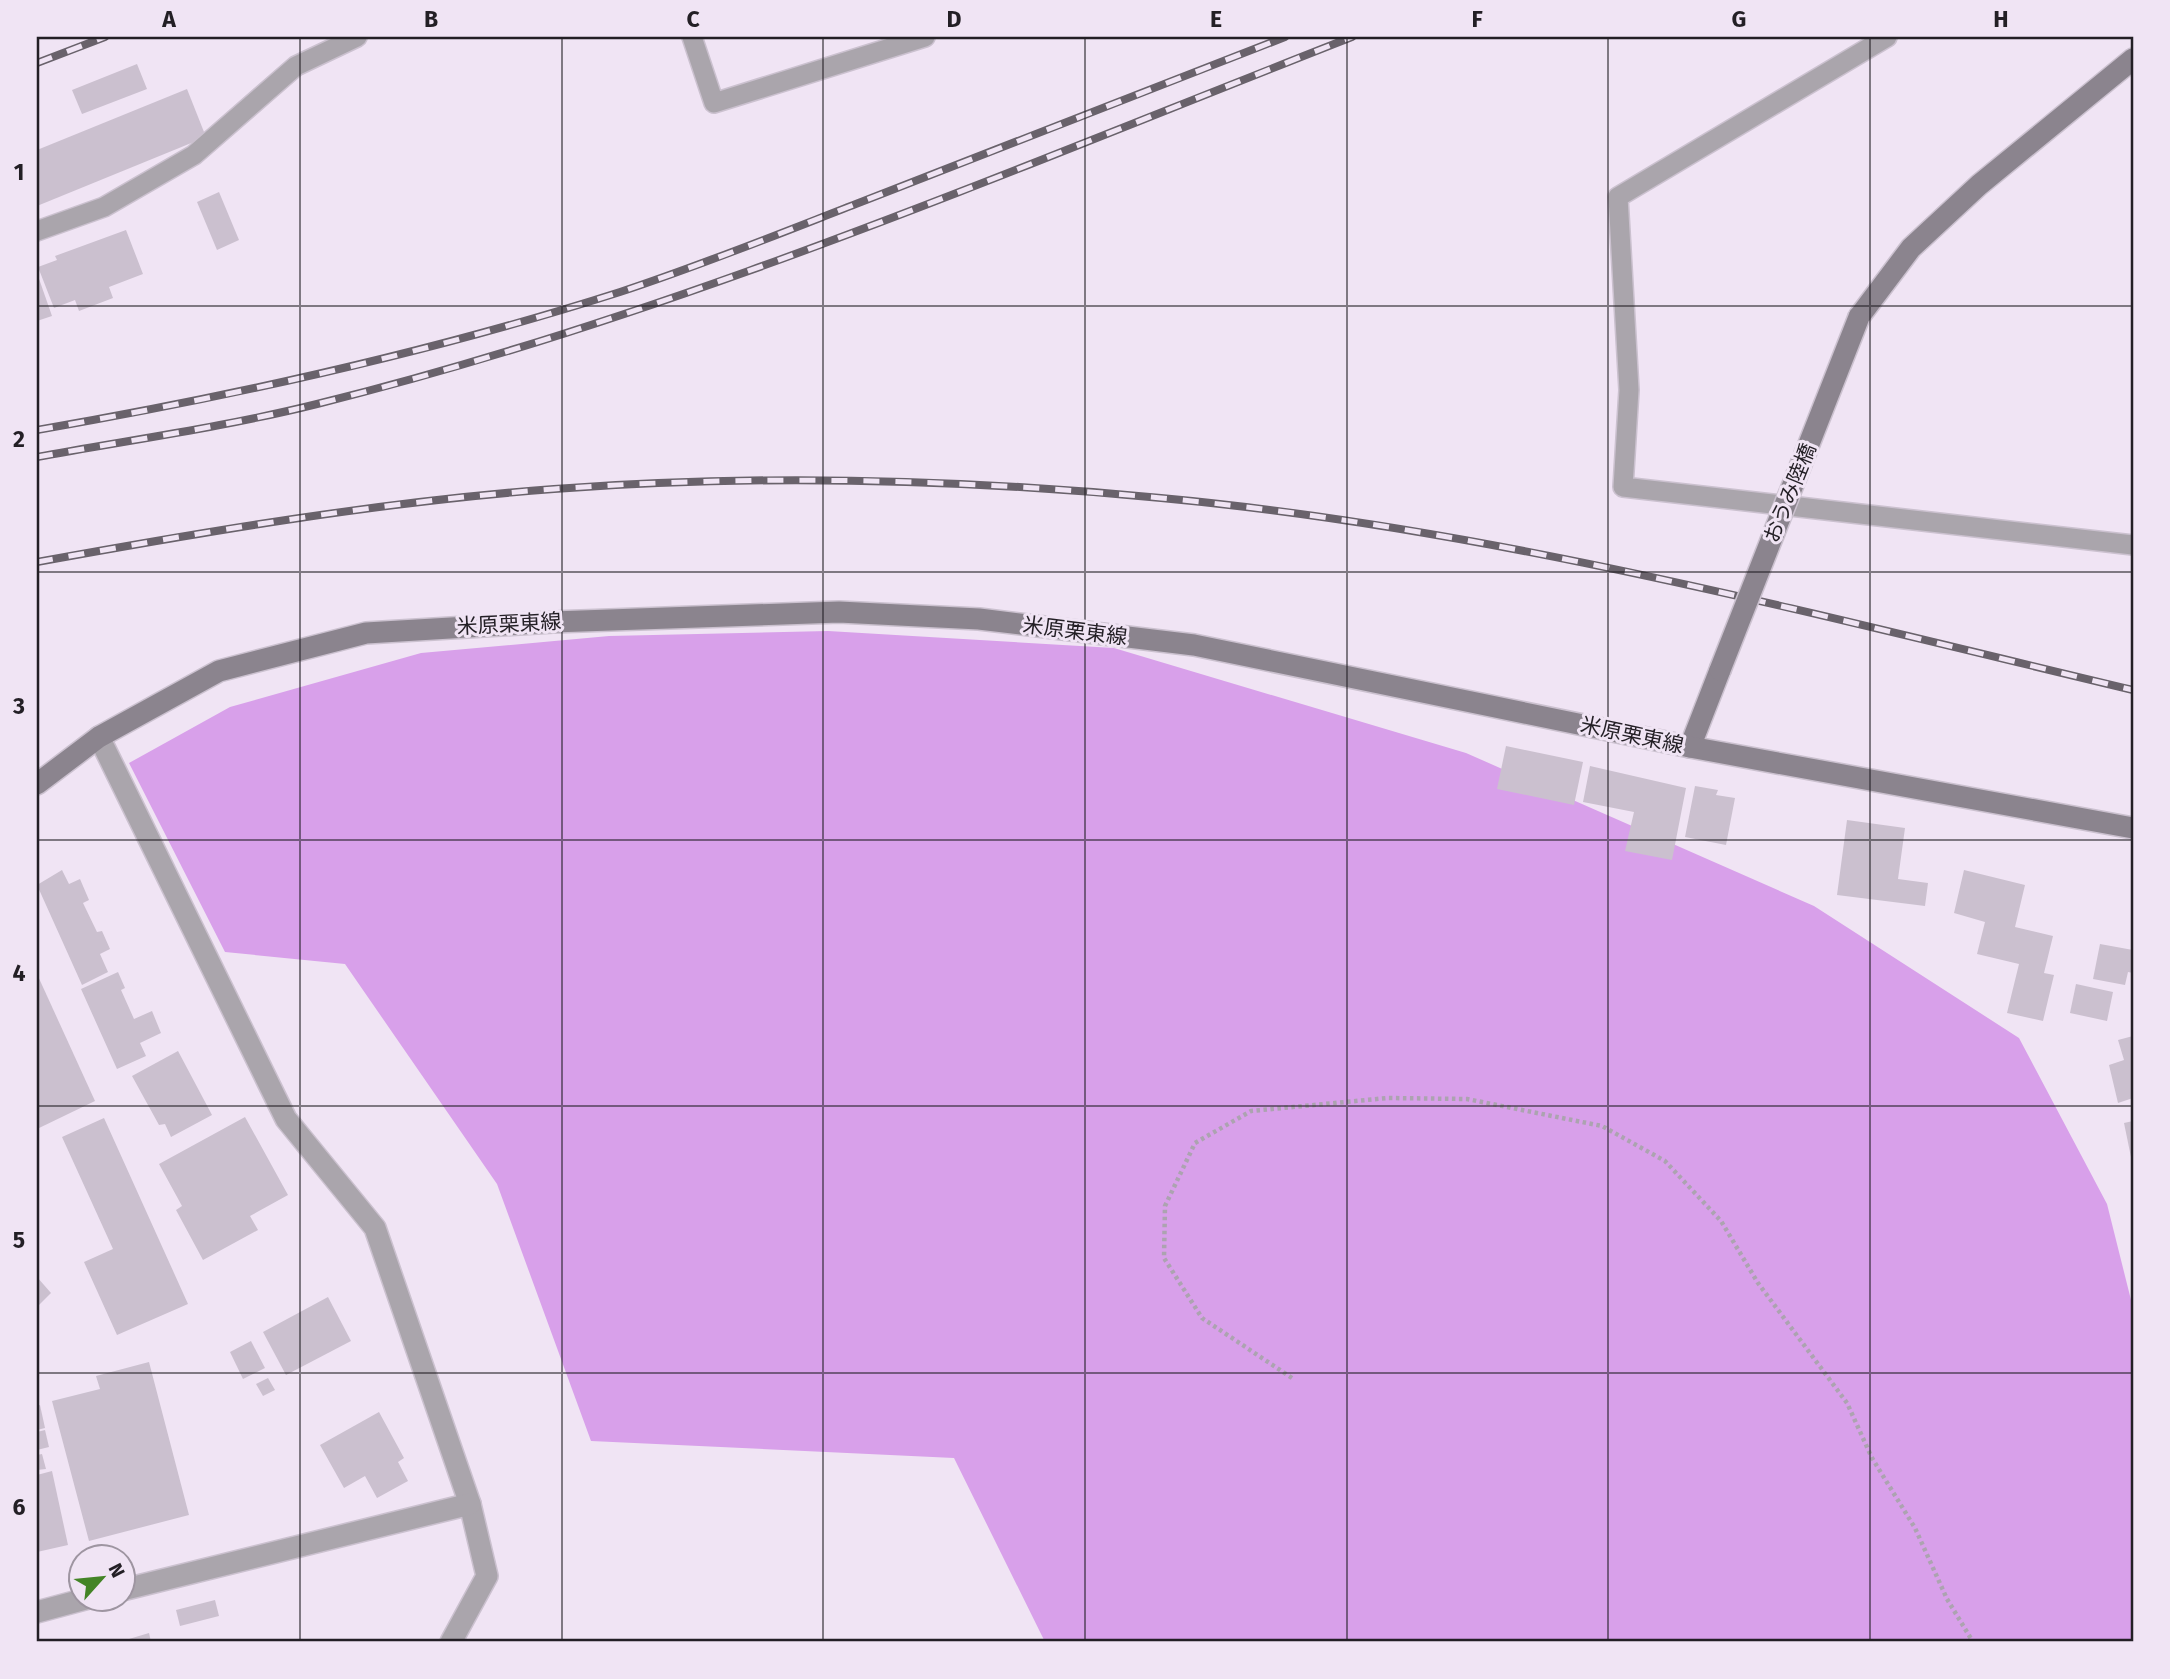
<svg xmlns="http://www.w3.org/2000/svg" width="2170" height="1679" font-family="'Fira Sans','Noto Sans JP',sans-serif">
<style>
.forest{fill:#d8a0ea}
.building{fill:#cbc0cf}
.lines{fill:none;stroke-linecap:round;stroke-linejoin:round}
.lane-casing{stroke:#cbc1cf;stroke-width:22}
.street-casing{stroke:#cbc1cf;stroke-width:24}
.secondary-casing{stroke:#cbc1cf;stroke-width:24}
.path{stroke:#aca3b0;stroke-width:4.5;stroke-dasharray:3.5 3.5;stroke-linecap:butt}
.lane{stroke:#aaa5ac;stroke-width:19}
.street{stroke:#aaa5ac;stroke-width:21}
.secondary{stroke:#8b848e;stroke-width:21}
.rail-casing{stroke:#69626b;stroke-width:8}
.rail{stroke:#f0e4f4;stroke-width:5;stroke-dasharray:16;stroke-linecap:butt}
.secondary-bridge-casing{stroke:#cbc1cf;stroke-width:24;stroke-linecap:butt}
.secondary-bridge{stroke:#8b848e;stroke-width:21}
.grid{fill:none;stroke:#231f25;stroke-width:2;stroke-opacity:0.55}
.labels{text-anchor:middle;stroke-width:6;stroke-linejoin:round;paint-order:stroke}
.street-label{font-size:21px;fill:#231f25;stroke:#f0e4f4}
.neatline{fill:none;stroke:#231f25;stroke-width:2.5}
.grid-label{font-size:23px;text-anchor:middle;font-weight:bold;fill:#231f25}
</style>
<rect width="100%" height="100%" fill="#f0e4f4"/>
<polygon class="forest" points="828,631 1114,648 1466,753 1814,906 2019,1038 2107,1204 2133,1308 2133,1642 1045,1642 954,1458 591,1441 497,1184 345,964 225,952 129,763 230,707 421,653 609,636"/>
<g class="building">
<polygon points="137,64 147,89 82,114 72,90"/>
<polygon points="187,89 206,137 37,206 37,150"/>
<polygon points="219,192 239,240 217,250 197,202"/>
<polygon points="126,230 143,274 109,287 113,298 79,311 75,300 54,308 38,267 57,260 55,256"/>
<polygon points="37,273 52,316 37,321"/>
<polygon points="1506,746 1583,762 1574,805 1497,789"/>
<polygon points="1590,766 1686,788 1672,860 1625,851 1634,812 1583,802"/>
<polygon points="1695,786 1718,790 1716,795 1735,798 1726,845 1685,837"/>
<polygon points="1847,820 1905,828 1898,879 1928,883 1925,906 1837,895"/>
<polygon points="62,870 69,884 80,879 89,900 83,903 97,932 102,931 110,949 100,954 108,972 82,985 37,885"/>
<polygon points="1964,870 2025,885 2015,927 2053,936 2044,973 2054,975 2043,1021 2007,1013 2019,964 1977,954 1985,922 1954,913"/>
<polygon points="2100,944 2133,950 2133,973 2128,972 2125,985 2093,979"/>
<polygon points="118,972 125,988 121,990 134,1019 152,1011 161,1033 140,1043 146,1056 117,1069 81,989"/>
<polygon points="37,974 95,1101 37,1129"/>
<polygon points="2076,984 2113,992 2107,1021 2070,1013"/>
<polygon points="2133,1036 2133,1098 2118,1103 2109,1065 2124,1060 2118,1040"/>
<polygon points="178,1051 212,1115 171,1137 165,1124 159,1125 132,1076"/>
<polygon points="245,1117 288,1195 250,1216 258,1230 203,1260 176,1210 182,1206 159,1164"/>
<polygon points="104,1118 188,1304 117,1335 84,1262 113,1249 62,1137"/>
<polygon points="2133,1121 2133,1162 2132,1162 2124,1123"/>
<polygon points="37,1277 51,1293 37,1307"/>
<polygon points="328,1297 351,1341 286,1375 263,1332"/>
<polygon points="251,1341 265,1368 243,1379 230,1352"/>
<polygon points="149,1362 189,1515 89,1541 52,1401 100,1389 96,1376"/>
<polygon points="268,1378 275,1390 263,1396 256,1384"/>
<polygon points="40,1405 45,1428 37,1430 37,1406"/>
<polygon points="379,1412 404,1458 398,1462 408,1481 377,1498 365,1476 344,1488 320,1445"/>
<polygon points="45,1430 49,1447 37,1450 37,1432"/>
<polygon points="42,1454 46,1469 37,1470 37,1455"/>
<polygon points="52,1471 68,1545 37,1552 37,1475"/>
<polygon points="215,1600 219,1616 180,1626 176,1610"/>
<polygon points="149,1633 151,1642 119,1642"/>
</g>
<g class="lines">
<g class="lane-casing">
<g id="lane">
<polyline points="692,37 714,103 925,37"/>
<polyline points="1887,37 1618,197 1629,390 1623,487 2133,545"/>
<polyline points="37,231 104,207 194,155 296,66 357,37"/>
</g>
</g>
<g class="street-casing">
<g id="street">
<polyline points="99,737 286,1119 375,1228 470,1504 487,1576 451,1642"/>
<polyline points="122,1590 470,1504"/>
<polyline points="37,1612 89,1598"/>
</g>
</g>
<g class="secondary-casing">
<g id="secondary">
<polyline points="1859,317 1911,248 1979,185 2133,59"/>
<polyline points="1690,747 1720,670"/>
<polyline points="37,784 99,737 219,671 366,633 553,622 839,612 979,619 1194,645 1690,747 2133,828"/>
</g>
</g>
<polyline class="path" points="1292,1378 1202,1318 1164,1258 1165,1206 1195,1143 1251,1111 1387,1098 1467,1099 1602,1126 1665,1161 1721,1221 1758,1283 1847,1403 1872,1458 1915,1528 1947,1599 1973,1642"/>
<use href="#lane" class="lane"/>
<use href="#street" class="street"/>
<use href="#secondary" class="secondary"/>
<g class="rail-casing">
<g id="rail">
<polyline points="37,63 105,37"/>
<path d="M 37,430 C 234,396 429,353 620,292 C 702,265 781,233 861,202 C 1003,147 1144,92 1285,37"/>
<path d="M 37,457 C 130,440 225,427 317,404 C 673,316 1011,170 1352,37"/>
<path d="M 37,562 C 208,531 380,502 554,489 C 756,474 960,479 1161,498 C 1490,528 1813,614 2133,690"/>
</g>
</g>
<use href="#rail" class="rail"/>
<g class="secondary-bridge-casing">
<polyline id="secondary-bridge" points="1720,670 1859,317"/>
</g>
<use href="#secondary-bridge" class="secondary-bridge"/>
</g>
<path class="grid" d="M 300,37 L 300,1642M 562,37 L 562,1642M 823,37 L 823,1642M 1085,37 L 1085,1642M 1347,37 L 1347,1642M 1608,37 L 1608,1642M 1870,37 L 1870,1642M 37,306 L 2133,306M 37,572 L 2133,572M 37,840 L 2133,840M 37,1106 L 2133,1106M 37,1373 L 2133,1373"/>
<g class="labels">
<g class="street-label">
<text transform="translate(1790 493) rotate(-68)" y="7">おうみ陸橋</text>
<text transform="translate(509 624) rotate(-3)" y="7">米原栗東線</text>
<text transform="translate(1075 631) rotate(7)" y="7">米原栗東線</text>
<text transform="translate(1632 735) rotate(12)" y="7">米原栗東線</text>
</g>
</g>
<rect width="2170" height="1679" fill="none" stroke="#f0e4f4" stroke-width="77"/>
<g transform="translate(102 1578) rotate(63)"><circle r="33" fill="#f0e4f4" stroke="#9e95a1" stroke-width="2"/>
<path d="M0-5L12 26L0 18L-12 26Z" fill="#438426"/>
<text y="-10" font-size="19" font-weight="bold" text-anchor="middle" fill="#231f25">N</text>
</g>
<rect x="38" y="38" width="2094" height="1602" class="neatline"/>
<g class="grid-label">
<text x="169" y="27">A</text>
<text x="431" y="27">B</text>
<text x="693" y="27">C</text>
<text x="954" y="27">D</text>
<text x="1216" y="27">E</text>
<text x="1477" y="27">F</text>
<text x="1739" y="27">G</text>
<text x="2001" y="27">H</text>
<text x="19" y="180">1</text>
<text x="19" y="447">2</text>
<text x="19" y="714">3</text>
<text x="19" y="981">4</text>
<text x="19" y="1248">5</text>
<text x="19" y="1515">6</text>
</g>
</svg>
